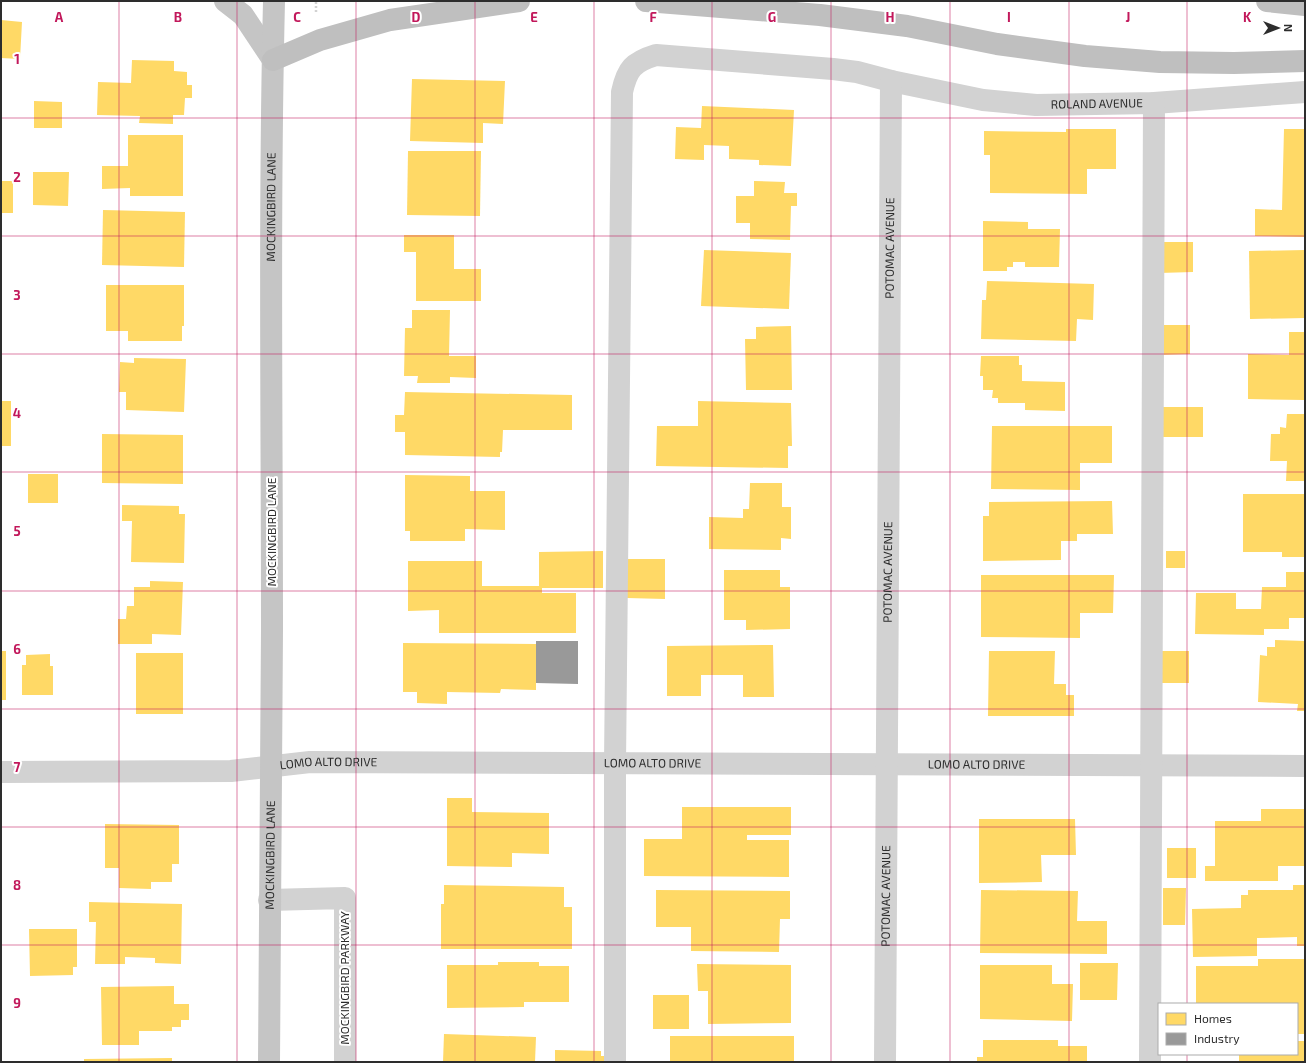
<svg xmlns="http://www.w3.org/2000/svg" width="1306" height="1063" font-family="'Exo 2',sans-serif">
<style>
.homes{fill:#ffd966}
.industry{fill:#999}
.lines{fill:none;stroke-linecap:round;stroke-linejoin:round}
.path{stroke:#d2d2d2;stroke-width:2.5;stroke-dasharray:2 2;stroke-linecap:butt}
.minor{stroke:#d2d2d2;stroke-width:22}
.major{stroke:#c5c5c5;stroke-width:22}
.highway{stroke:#bfbfbf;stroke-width:22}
.grid{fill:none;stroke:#c2185b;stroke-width:1;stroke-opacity:0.55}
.labels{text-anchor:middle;stroke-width:4;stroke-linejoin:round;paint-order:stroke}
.street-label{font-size:12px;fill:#2d2d2d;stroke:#fff}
.grid-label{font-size:13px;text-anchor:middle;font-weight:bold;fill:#c2185b;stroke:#fff;stroke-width:4;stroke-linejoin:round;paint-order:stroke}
</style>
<rect width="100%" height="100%" fill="#fff"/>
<g class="homes">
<polygon points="1,20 22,22 20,59 1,58 2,35 1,35"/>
<polygon points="132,60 174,61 174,71 187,72 187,85 192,85 192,98 185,98 184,115 173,115 173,124 139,123 140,116 97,115 98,82 131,83"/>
<polygon points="412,79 505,81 503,124 483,123 483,143 410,141"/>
<polygon points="34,101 62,102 62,128 34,128"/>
<polygon points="702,106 794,110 791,166 759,165 759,160 729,159 729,146 704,145 704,160 675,159 676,127 701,128"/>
<polygon points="1066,129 1116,129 1116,169 1087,169 1087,194 990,193 990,155 984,155 984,131 1066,132"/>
<polygon points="1284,129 1305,129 1305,237 1255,236 1255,209 1282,210"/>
<polygon points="128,135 183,135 183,196 130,196 130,188 102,189 102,166 128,166"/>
<polygon points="408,151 481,151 480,216 407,215"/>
<polygon points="33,172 69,172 68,206 33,205"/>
<rect x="1" y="181" width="12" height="32"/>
<polygon points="754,181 785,182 784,193 797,193 797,206 791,206 790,240 750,239 750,223 736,223 736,196 754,196"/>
<polygon points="103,210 185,212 184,267 102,265"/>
<polygon points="983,221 1028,222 1028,229 1060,229 1059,267 1025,267 1025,262 1013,262 1013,267 1007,267 1007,271 983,271"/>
<polygon points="404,235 454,235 454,269 481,269 481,301 416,301 416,252 404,252"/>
<polygon points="1159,242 1193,242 1193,272 1159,273"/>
<polygon points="704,250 791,253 789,309 701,306"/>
<polygon points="1305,250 1305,318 1250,319 1249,251"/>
<polygon points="987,281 1094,284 1093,320 1077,319 1076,341 981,339 982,300 986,300"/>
<polygon points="106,285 184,285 184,326 182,326 182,341 128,341 128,331 106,331"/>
<polygon points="412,310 450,310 449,356 476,356 476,378 450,377 450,383 417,383 418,376 404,376 405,328 412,328"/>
<polygon points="1159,325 1190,325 1190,354 1159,355"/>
<polygon points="791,326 792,390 746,390 745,339 756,339 756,327"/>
<polygon points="1289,332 1305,332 1305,400 1248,399 1248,354 1289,355"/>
<polygon points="981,356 1019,356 1019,365 1022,365 1022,381 1065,382 1065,411 1025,410 1025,403 998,403 998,398 992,398 993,390 983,390 983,376 980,376"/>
<polygon points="134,358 186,359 184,412 126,410 126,392 119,392 120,362 134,363"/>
<polygon points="405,392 572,395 572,430 503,430 502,452 500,452 500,457 405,455 405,432 395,432 395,415 404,415"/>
<rect x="1" y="401" width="10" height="45"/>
<polygon points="698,401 791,403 792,446 788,446 788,468 656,466 657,426 698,426"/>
<rect x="1159" y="407" width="44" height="30"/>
<polygon points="1287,414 1305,414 1305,481 1286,481 1287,461 1270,461 1271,434 1280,434 1280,427 1286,428"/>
<polygon points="992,426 1112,426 1112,463 1080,463 1080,490 991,489"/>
<polygon points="102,434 183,435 183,484 102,483"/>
<rect x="28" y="474" width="30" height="29"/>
<polygon points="405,475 470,476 470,491 505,491 505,530 465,529 465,541 410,541 410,531 405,531"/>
<polygon points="750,483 782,483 782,507 791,507 791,539 781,538 781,550 709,549 709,517 743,518 743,509 749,509"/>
<polygon points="1243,494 1305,494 1305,557 1282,557 1282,552 1243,552"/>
<polygon points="1112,501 1113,534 1077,534 1077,541 1061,541 1061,560 983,561 983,516 989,516 989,502"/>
<polygon points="122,505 179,506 179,514 185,514 184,563 131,562 132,521 122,521"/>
<polygon points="603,551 603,588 542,588 542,593 576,593 576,633 439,633 439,610 408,611 408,561 482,561 482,586 539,586 539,552"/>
<rect x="1166" y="551" width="19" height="17"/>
<polygon points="627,559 665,559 665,599 627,598"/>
<polygon points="724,570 780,570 780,587 790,587 790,629 746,630 746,620 724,620"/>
<polygon points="1286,572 1305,572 1305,618 1289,618 1289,629 1264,629 1264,635 1195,634 1196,593 1236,593 1236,609 1261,609 1262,587 1286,587"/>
<polygon points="981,575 1114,575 1113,613 1080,613 1080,638 981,637"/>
<polygon points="150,581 183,582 181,635 152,634 152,644 118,644 118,619 126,619 127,606 134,606 134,587 150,587"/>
<polygon points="1275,640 1305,641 1305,711 1297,711 1298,704 1258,702 1260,655 1267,656 1267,647 1275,647"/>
<polygon points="403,643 536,644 536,690 501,689 500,693 447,692 447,704 417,703 417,692 403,692"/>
<polygon points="773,645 774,697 743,697 743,675 701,675 701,696 667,696 667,646"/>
<rect x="1" y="651" width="5" height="49"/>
<polygon points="989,651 1055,651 1054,684 1066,684 1066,695 1074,695 1074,716 988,716"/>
<rect x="1159" y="651" width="30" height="32"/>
<rect x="136" y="653" width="47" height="61"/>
<polygon points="50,654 50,666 53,666 53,695 22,695 22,665 26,665 26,655"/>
<polygon points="447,798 472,798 472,812 549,813 549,854 512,853 512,867 447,866"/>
<polygon points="682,807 791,807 791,835 747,835 747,840 789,840 789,877 644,876 644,839 682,839"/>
<polygon points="1261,809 1305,809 1305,866 1278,866 1278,881 1205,881 1205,866 1215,866 1215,821 1261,821"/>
<polygon points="979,819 1075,819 1076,855 1041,855 1042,882 979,883"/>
<polygon points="105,824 179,825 179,864 172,864 172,882 151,882 151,889 119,888 119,868 105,868"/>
<rect x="1167" y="848" width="29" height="30"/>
<polygon points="444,885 564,887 564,907 572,907 572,949 441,949 441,904 444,904"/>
<polygon points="1293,885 1305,885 1305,946 1297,946 1297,937 1257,938 1257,956 1193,957 1192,909 1241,908 1241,895 1248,895 1248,890 1293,890"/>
<polygon points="1163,888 1186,888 1185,925 1163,925"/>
<polygon points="656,890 790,891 790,919 780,919 779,952 691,951 691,927 656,927"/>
<polygon points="981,890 1078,891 1077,921 1107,921 1107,954 980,953"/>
<polygon points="89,902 182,904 181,964 155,963 155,958 125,957 125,964 95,964 96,922 89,922"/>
<polygon points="29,929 77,929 77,967 73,967 73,975 30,976"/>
<polygon points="1258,959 1305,959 1305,1034 1297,1034 1297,1004 1196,1004 1196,966 1258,966"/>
<polygon points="498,962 539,962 539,966 569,966 569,1002 524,1002 524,1007 447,1008 447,965 498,965"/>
<polygon points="1080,963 1118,963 1117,1000 1080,1000"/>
<polygon points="697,964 791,965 791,1023 708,1024 708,991 698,991"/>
<polygon points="980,965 1052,965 1052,984 1073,984 1072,1021 980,1019"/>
<polygon points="174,986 174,1004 189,1004 189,1020 181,1020 181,1027 172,1027 172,1031 139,1031 139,1045 102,1045 101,987"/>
<rect x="653" y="995" width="36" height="34"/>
<polygon points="444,1034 536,1037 535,1062 443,1062"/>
<rect x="670" y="1036" width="124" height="26"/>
<polygon points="983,1040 1058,1040 1058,1046 1087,1046 1087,1062 977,1062 977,1057 983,1057"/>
<polygon points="1297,1041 1305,1041 1305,1062 1239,1062 1239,1054 1297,1054"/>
<polygon points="555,1050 601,1051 601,1056 609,1056 609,1062 555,1062"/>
<polygon points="172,1058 172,1062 84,1062 84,1059"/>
</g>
<polygon class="industry" points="536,641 578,641 578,684 536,683"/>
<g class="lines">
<polyline class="path" points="316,12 316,1"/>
<g class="minor">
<path id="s1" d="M 1,772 L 231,771 L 310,762 L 1305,766"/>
<polyline points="269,900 345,898 345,1062"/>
<path id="s2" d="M 615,1062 L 615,764 L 622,92 C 627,69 633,62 656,55 L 833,69 L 857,72 L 891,81 L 983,100 L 1036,105 L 1154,103 L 1305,92"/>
<path id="s3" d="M 885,1062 L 891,81"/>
<polyline points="1150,1062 1154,103"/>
</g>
<g class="major">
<polyline points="225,1 243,15 273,60"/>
<path id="s4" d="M 269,1062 C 269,918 272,774 272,630 C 272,420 269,211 274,1"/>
</g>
<g class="highway">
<polyline points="646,1 820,15 907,26 997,44 1085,56 1160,62 1234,63 1305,61"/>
<polyline points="1267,1 1305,5"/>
<polyline points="273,60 320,40 390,20 519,1"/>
</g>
</g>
<path class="grid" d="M 119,1 L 119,1062M 237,1 L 237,1062M 356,1 L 356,1062M 475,1 L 475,1062M 594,1 L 594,1062M 712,1 L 712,1062M 831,1 L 831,1062M 950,1 L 950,1062M 1069,1 L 1069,1062M 1187,1 L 1187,1004M 1,118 L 1305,118M 1,236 L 1305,236M 1,354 L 1305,354M 1,472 L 1305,472M 1,591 L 1305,591M 1,709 L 1305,709M 1,827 L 1305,827M 1,945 L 1305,945M 1187,1054 L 1187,1062"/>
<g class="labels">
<g class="street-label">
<text dy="4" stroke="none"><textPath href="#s2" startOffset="1469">ROLAND AVENUE</textPath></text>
<text dy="4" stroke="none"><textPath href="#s4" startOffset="855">MOCKINGBIRD LANE</textPath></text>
<text dy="4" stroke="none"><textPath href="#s3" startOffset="814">POTOMAC AVENUE</textPath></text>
<text transform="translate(272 532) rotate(-90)" y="4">MOCKINGBIRD LANE</text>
<text dy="4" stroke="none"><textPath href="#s3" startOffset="490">POTOMAC AVENUE</textPath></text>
<text dy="4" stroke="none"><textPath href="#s1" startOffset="328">LOMO ALTO DRIVE</textPath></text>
<text dy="4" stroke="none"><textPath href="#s1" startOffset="652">LOMO ALTO DRIVE</textPath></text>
<text dy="4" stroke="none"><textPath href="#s1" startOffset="976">LOMO ALTO DRIVE</textPath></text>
<text dy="4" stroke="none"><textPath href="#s4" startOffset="207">MOCKINGBIRD LANE</textPath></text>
<text dy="4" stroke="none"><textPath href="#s3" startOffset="166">POTOMAC AVENUE</textPath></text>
<text transform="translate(345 978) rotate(-90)" y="4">MOCKINGBIRD PARKWAY</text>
</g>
</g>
<g class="grid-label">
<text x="59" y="22">A</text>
<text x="178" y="22">B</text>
<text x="297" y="22">C</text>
<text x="416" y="22">D</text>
<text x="534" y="22">E</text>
<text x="653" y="22">F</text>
<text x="772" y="22">G</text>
<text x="890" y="22">H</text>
<text x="1009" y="22">I</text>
<text x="1128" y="22">J</text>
<text x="1247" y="22">K</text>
<text x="17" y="64">1</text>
<text x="17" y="182">2</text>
<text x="17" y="300">3</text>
<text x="17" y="418">4</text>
<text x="17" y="536">5</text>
<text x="17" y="654">6</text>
<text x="17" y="772">7</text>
<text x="17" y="890">8</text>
<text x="17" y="1008">9</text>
</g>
<rect width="1306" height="1063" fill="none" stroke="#2d2d2d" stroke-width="4"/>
<rect x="1158" y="1003" width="140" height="52" fill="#ffffff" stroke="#ababab"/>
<rect x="1166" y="1013" width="20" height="12" fill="#ffd966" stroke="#ababab"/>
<text x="1194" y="1023" font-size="12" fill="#2d2d2d">Homes</text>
<rect x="1166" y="1033" width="20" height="12" fill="#999999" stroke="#ababab"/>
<text x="1194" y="1043" font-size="12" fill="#2d2d2d">Industry</text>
<g transform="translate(1278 28) rotate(90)" stroke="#ffffff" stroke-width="3" paint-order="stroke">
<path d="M0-3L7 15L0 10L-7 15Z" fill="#2d2d2d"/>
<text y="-6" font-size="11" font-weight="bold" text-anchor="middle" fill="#2d2d2d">N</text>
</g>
</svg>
